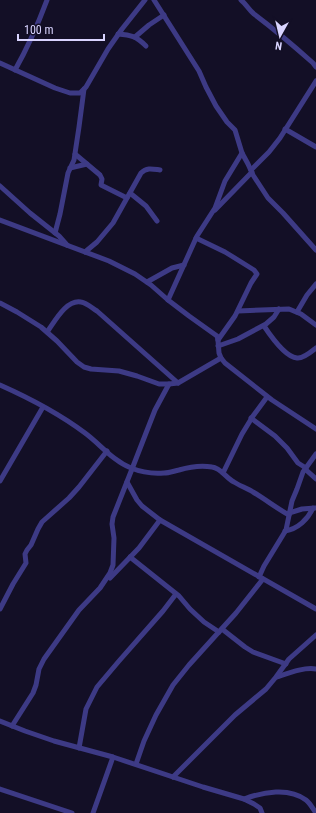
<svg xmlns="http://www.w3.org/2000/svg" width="316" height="813" font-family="'Roboto Condensed',sans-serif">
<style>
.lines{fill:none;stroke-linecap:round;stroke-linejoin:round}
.street{stroke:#3d3a85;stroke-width:5}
</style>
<rect width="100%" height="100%" fill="#130f26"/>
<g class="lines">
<g class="street">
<polyline points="154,0 199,71 206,87 216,106 227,122 235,130 242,153 248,164 253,175 268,198 283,213 316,250"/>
<path d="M 241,0 C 247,5 248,9 254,14 C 274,29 294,46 313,63 L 316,67"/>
<path d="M 118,34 C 131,35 136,36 146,46"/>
<polyline points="135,37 149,25 164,15"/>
<polyline points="0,63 55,88 70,93 80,93 86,87 108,49 122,29 145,0"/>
<path d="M 15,70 C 28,47 38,24 47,0"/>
<polyline points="285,129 316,147"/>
<polyline points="75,154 100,175 102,179 101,185 127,198"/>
<polyline points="70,168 87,164"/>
<polyline points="251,170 269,152 280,138 316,81"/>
<polyline points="0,186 30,213 59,236 67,245"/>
<polyline points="130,193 146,206 157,221"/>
<polyline points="215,210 252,172"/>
<polyline points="0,220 109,261 135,274 151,285 168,300 189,316 217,336 218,340 219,353 221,358 225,363 272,400 316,429"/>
<polyline points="55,233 60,214 68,173 74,160 79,127 84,89"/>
<polyline points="196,238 225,252 254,270 257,274 251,283 235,316 218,340"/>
<path d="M 85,252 L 97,242 L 113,223 L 141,173 C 147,167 153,169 160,170"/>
<polyline points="147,282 172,268 184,265"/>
<polyline points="168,300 197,236 215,208 225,181 242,153"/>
<polyline points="0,303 17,312 41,327 57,341 77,362 84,367 91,369 119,371 137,376 159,384 169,384 178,383 221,358"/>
<polyline points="238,311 289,309 301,314 316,325"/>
<polyline points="297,312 307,295 316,284"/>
<path d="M 264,326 C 270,335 285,357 297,358 C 303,359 311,352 316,348"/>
<path d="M 47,332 C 54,323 66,299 81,302 C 87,303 92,308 97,311 L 178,383"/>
<polyline points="218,346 238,339 266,324 274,317 279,309"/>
<path d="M 0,385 C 27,397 61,415 85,433 C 100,444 113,461 131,468 C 141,472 153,474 164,473 C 169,473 174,471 179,470 C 189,467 201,465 212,467 C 221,468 226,478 234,482 C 240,486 247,488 253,492 C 265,499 276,508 289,515"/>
<polyline points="251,418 275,436 287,448 298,463 306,468"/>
<polyline points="305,469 316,479"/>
<polyline points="223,473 242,434 253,416 267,397"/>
<polyline points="0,481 43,407"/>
<polyline points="127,482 137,500 142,506 160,520 316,609"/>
<polyline points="289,513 302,509 315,508"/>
<path d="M 285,531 C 298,529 308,519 313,508"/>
<polyline points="130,557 179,596 190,609 204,622 219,632"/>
<polyline points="259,577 264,566 286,530 292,501 297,489 303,472 316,454"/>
<polyline points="110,578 139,548 160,520"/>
<polyline points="0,609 13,584 26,563 25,554 27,550 31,545 38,529 42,522 69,498 79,487 107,451"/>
<polyline points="222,629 245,647 253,652 286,664"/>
<path d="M 277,677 C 289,673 304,667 316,669"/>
<polyline points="0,721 25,731 54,741 113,757 203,787 244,799 254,804 260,808 262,813"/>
<polyline points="12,726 33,693 36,685 39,669 44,659 79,610 100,588 110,573 113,565 114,538 112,524 113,517 132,469 146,433 155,410 169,384"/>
<polyline points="79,748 86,709 97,687 119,661 163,611 176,594"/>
<polyline points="136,764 144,741 156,715 173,685 189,665 236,613 263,579"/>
<polyline points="173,777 235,715 266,689 276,677 289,659 316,635"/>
<polyline points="0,789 72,813"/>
<path d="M 244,799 C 263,792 289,787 306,800 C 310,803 313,809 316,813"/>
<polyline points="93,813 113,757"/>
</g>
</g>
<g transform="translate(280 36) rotate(188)" stroke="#130f26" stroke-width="3" paint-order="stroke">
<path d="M0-3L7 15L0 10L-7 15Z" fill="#d9d4ff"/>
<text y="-6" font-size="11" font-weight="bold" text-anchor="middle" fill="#d9d4ff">N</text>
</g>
<path d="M18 34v6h86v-6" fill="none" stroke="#d9d4ff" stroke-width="2"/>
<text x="24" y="34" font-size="12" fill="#d9d4ff" stroke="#130f26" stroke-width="3" paint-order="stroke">100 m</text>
</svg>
